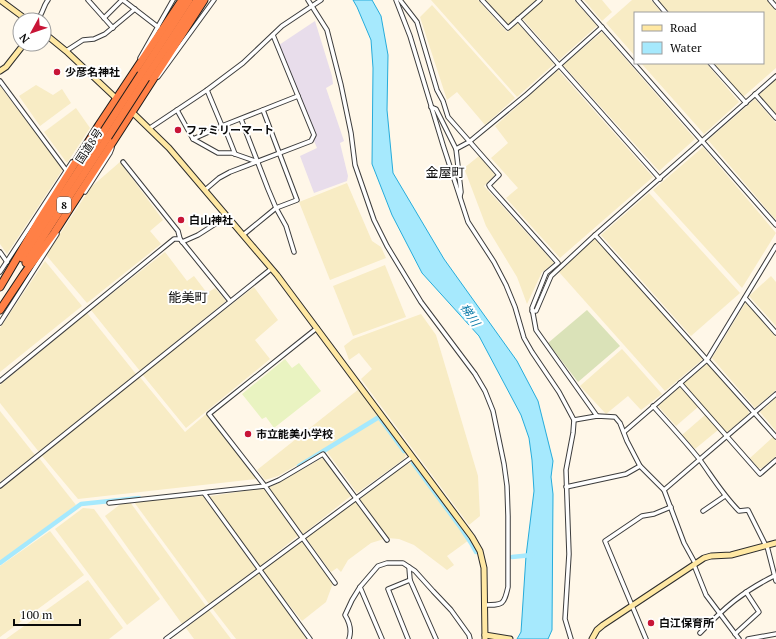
<svg xmlns="http://www.w3.org/2000/svg" width="776" height="639" font-family="'PT Serif','Noto Sans JP',serif">
<style>
.industrial{fill:#e8ddeb}
.farmland{fill:#f8ecc5}
.cemetery{fill:#dae2b8}
.pitch{fill:#e9f3c1}
.water{fill:#a6e9fd;stroke:#26acdb}
.lines{fill:none;stroke-linecap:round;stroke-linejoin:round}
.canal{stroke:#a6e9fd;stroke-width:4.5}
.street-casing{stroke:#3d3d3d;stroke-width:5.5}
.secondary-casing{stroke:#2c2c2c;stroke-width:7}
.highway-casing{stroke:#1b1b1b;stroke-width:9}
.street{stroke:#fff;stroke-width:3.5}
.secondary{stroke:#ffe8a3;stroke-width:5}
.highway{stroke:#ff8046;stroke-width:7}
.highway-bridge-casing{stroke:#1b1b1b;stroke-width:9;stroke-linecap:butt}
.highway-bridge{stroke:#ff8046;stroke-width:7}
.poi-dot{fill:#c81537;stroke:#fff;stroke-width:1.5}
.labels{text-anchor:middle;stroke-width:4;stroke-linejoin:round;paint-order:stroke}
.shield{fill:#fff;stroke:#545454;stroke-width:1}
.shield-label{font-size:10px;font-weight:bold;fill:#0a0a0a}
.poi-label{font-size:11px;font-weight:bold;fill:#0a0a0a;stroke:#fff;text-anchor:start}
.street-label{font-size:11px;fill:#0a0a0a;stroke:#fff}
.water-label{font-size:12px;font-style:italic;fill:#0879a8;stroke:#fff}
.quarter-label{font-size:13px;fill:#0a0a0a;stroke:#fff}
</style>
<rect width="100%" height="100%" fill="#fff7e8"/>
<polygon class="industrial" points="315,21 332,76 333,84 326,88 344,141 340,143 348,176 347,181 314,193 300,156 317,148 314,141 315,133 279,45"/>
<g class="farmland">
<polygon points="431,0 478,0 507,32 518,23 554,64 517,97"/>
<polygon points="486,0 536,0 508,25"/>
<polygon points="543,0 574,0 597,26 559,60 522,18"/>
<polygon points="584,0 602,0 612,12 602,21"/>
<polygon points="632,0 651,0 662,13 635,13 635,56 606,23"/>
<polygon points="658,0 767,0 776,11 776,68 743,97 713,63 763,63 763,13 669,13"/>
<polygon points="432,5 515,98 485,125 457,92 447,100 420,17"/>
<polygon points="602,32 695,139 659,171 563,65"/>
<polygon points="641,63 706,63 739,102 704,134"/>
<polygon points="558,70 653,177 560,258 506,198 518,188 491,158 508,143 495,126"/>
<polygon points="776,79 776,114 759,95"/>
<polygon points="36,85 53,95 62,89 71,103 40,126 19,96"/>
<polygon points="0,86 63,169 7,254 0,244"/>
<polygon points="755,99 776,123 776,218 775,219 708,140"/>
<polygon points="76,108 90,128 67,163 44,132"/>
<polygon points="703,147 776,233 742,288 653,190"/>
<polygon points="479,156 495,175 484,186 554,263 542,272 527,304 517,277 486,226 464,168"/>
<polygon points="120,162 163,220 150,231 161,244 87,303 46,255 91,187"/>
<polygon points="347,183 372,241 381,247 386,258 330,280 299,202"/>
<polygon points="649,193 740,293 691,336 601,235"/>
<polygon points="595,238 703,359 665,391 559,272"/>
<polygon points="165,252 187,281 194,276 207,293 215,288 226,301 140,371 91,310"/>
<polygon points="45,261 82,306 0,372 0,328"/>
<polygon points="385,265 406,317 353,336 333,286"/>
<polygon points="771,276 776,282 776,326 749,296"/>
<polygon points="254,287 278,320 255,340 270,359 186,428 142,374"/>
<polygon points="746,302 776,337 776,390 755,408 712,358"/>
<polygon points="87,313 136,374 39,452 0,403 0,385"/>
<polygon points="421,314 436,335 478,476 480,516 469,525 361,379 372,369 359,353 349,360 344,346 353,339"/>
<polygon points="622,349 662,394 641,410 628,396 606,414 580,386"/>
<polygon points="708,363 748,410 749,414 726,433 683,384"/>
<polygon points="139,376 185,432 206,414 257,479 78,499 42,456"/>
<polygon points="680,387 698,407 676,426 658,406"/>
<polygon points="359,389 406,455 404,459 357,493 325,449 278,476 265,480 257,470"/>
<polygon points="776,398 776,431 760,412"/>
<polygon points="0,411 35,455 0,482"/>
<polygon points="705,415 718,430 695,449 682,435"/>
<polygon points="773,437 776,441 776,456 762,468 758,468 750,458"/>
<polygon points="324,457 352,495 303,534 268,488 282,481"/>
<polygon points="39,458 76,505 0,561 0,489"/>
<polygon points="412,463 469,540 447,556 454,565 447,570 414,545 399,539 388,538 360,499 406,464"/>
<polygon points="264,488 299,535 259,567 209,497 211,496"/>
<polygon points="203,496 256,569 209,604 134,502"/>
<polygon points="356,501 384,539 371,543 348,560 341,572 337,568 331,572 306,538"/>
<polygon points="130,502 206,606 182,624 105,516 122,503"/>
<polygon points="83,508 94,509 160,599 127,625 55,529"/>
<polygon points="50,531 84,575 0,637 0,566"/>
<polygon points="303,539 333,583 326,602 302,621 262,571"/>
<polygon points="259,573 307,639 236,639 212,608"/>
<polygon points="88,580 123,628 109,639 6,639"/>
<polygon points="209,610 231,639 194,639 186,628"/>
</g>
<polygon class="cemetery" points="587,310 620,346 578,382 548,343"/>
<polygon class="pitch" points="285,359 292,368 299,363 321,391 274,428 266,417 262,419 242,394"/>
<polygon class="water" points="353,0 372,0 381,16 388,55 387,110 393,173 444,259 517,361 538,401 553,461 551,477 553,494 552,630 548,639 517,639 521,632 526,556 534,491 532,460 529,438 521,415 479,336 422,273 392,215 372,164 373,68 371,40 357,7"/>
<g class="lines">
<g class="canal">
<polyline points="413,463 461,528 471,543 476,552"/>
<polyline points="299,466 379,417 404,451"/>
<polyline points="512,557 532,555"/>
<polyline points="0,563 81,504 139,498"/>
</g>
<g class="street-casing">
<g id="street">
<polyline points="88,0 113,28"/>
<polyline points="123,0 158,27"/>
<path d="M 308,0 L 327,30 L 341,85 L 351,133 L 355,165 L 374,220 L 387,246 L 421,302 L 475,374 L 485,391 L 493,411 L 504,464 L 507,486 L 508,516 L 508,587 C 504,605 503,605 485,605"/>
<polyline points="396,0 410,36 443,145 468,222 494,262 506,285 515,307 524,338 532,352 559,392 574,420 573,433 566,470 569,554 565,619 571,639"/>
<polyline points="400,0 417,22 437,90 443,101 448,117 499,175 489,185 490,187 558,263 546,273 532,308 536,330 597,416"/>
<polyline points="482,0 508,28 540,0"/>
<polyline points="578,0 776,225"/>
<polyline points="655,0 666,13"/>
<polyline points="770,0 776,7"/>
<polyline points="104,18 122,0"/>
<polyline points="518,19 660,179"/>
<path d="M 37,20 C 43,14 43,6 48,0"/>
<polyline points="66,51 83,40 94,39 105,34 135,9"/>
<polyline points="140,58 173,0"/>
<polyline points="710,63 746,103"/>
<polyline points="158,77 214,0"/>
<polyline points="0,81 66,170"/>
<polyline points="207,90 222,126"/>
<polyline points="755,94 776,118"/>
<polyline points="431,107 436,109 456,149"/>
<polyline points="177,110 193,139 218,153 232,153 258,162"/>
<polyline points="241,119 268,189 276,208 286,226 294,252"/>
<polyline points="224,126 235,154"/>
<polyline points="150,128 207,90 243,63 282,26 321,0"/>
<polyline points="193,139 222,126 298,96"/>
<polyline points="123,162 178,231 180,239"/>
<polyline points="205,190 219,178 230,172 311,141 314,135 273,35"/>
<polyline points="85,192 110,153 112,148"/>
<polyline points="460,196 461,192 456,149 469,142 527,94 602,27"/>
<polyline points="243,235 276,208 297,200 263,110"/>
<polyline points="595,235 776,437"/>
<polyline points="182,242 198,235 223,219 229,218"/>
<polyline points="0,252 7,262"/>
<polyline points="0,272 72,162"/>
<polyline points="745,298 776,333"/>
<polyline points="532,311 536,311 551,276 595,235 776,76"/>
<polyline points="0,323 57,234"/>
<polyline points="317,328 209,414 265,486 335,583"/>
<polyline points="0,381 174,239 180,239 230,301"/>
<polyline points="680,383 760,474 776,460"/>
<path d="M 653,406 C 669,424 685,441 700,460 C 713,478 723,495 739,511 L 748,510 L 766,546"/>
<polyline points="574,420 597,416 615,417 620,423 627,441 640,466 664,490 684,543 695,563 694,565 706,595 739,639"/>
<polyline points="624,432 707,360 776,246"/>
<polyline points="0,486 271,269"/>
<polyline points="566,487 626,474 640,466"/>
<polyline points="664,490 776,394"/>
<polyline points="204,493 310,639"/>
<polyline points="109,503 265,486 279,480 323,454 387,540"/>
<polyline points="703,511 725,496"/>
<polyline points="767,546 776,581"/>
<polyline points="409,567 410,580 436,639"/>
<polyline points="360,587 382,639"/>
<path d="M 700,633 C 725,607 742,592 774,576"/>
<polyline points="735,634 759,612 746,592"/>
<polyline points="166,639 412,457"/>
<path d="M 349,639 C 352,630 350,623 345,615 L 352,600 L 360,587 L 378,566 L 387,563 L 403,563 L 415,571 L 433,591 L 451,610 L 469,635 L 470,639"/>
<polyline points="408,639 388,589 410,580"/>
<polyline points="646,639 605,541 642,516 654,514 671,507"/>
<polyline points="748,639 776,634"/>
</g>
</g>
<g class="secondary-casing">
<g id="secondary">
<polyline points="0,0 27,20"/>
<polyline points="44,33 66,51 119,101"/>
<polyline points="0,71 6,67 24,44"/>
<polyline points="131,111 169,148 277,275 472,537 480,551 484,568 485,639"/>
<polyline points="485,635 510,639"/>
<polyline points="592,639 597,630 603,625 704,558 711,556 731,555 776,543"/>
</g>
</g>
<g class="highway-casing">
<g id="highway">
<polyline points="141,74 189,0"/>
<polyline points="146,78 197,0"/>
<polyline points="22,258 102,134"/>
<polyline points="26,263 108,137"/>
<polyline points="0,287 40,219 99,125 182,0"/>
<polyline points="0,310 24,274 54,233 204,0"/>
</g>
</g>
<use href="#street" class="street"/>
<use href="#secondary" class="secondary"/>
<use href="#highway" class="highway"/>
<g class="highway-bridge-casing">
<g id="highway-bridge">
<polyline points="102,134 141,74"/>
<polyline points="108,137 146,78"/>
</g>
</g>
<use href="#highway-bridge" class="highway-bridge"/>
</g>
<g class="poi-dot">
<circle cx="57" cy="72" r="4"/>
<circle cx="178" cy="130" r="4"/>
<circle cx="181" cy="220" r="4"/>
<circle cx="248" cy="434" r="4"/>
<circle cx="651" cy="623" r="4"/>
</g>
<g class="labels">
<rect class="shield" x="57" y="197" width="14" height="16" rx="3"/>
<g class="shield-label">
<text x="64" y="209">8</text>
</g>
<g class="poi-label">
<text x="65" y="76">少彦名神社</text>
<text x="186" y="134">ファミリーマート</text>
<text x="189" y="224">白山神社</text>
<text x="256" y="438">市立能美小学校</text>
<text x="659" y="627">白江保育所</text>
</g>
<g class="street-label">
<text transform="translate(89 146) rotate(-57)" y="4">国道8号</text>
</g>
<g class="water-label">
<text transform="translate(470 315) rotate(57)" y="4">梯川</text>
</g>
<g class="quarter-label">
<text x="445" y="177">金屋町</text>
<text x="188" y="302">能美町</text>
</g>
</g>
<rect x="634" y="12" width="130" height="52" fill="#ffffff" stroke="#9d9d9d"/>
<rect x="642" y="25" width="20" height="6" fill="#ffe8a3" stroke="#9d9d9d"/>
<text x="670" y="32" font-size="12" fill="#0a0a0a">Road</text>
<rect x="642" y="42" width="20" height="12" fill="#a6e9fd" stroke="#9d9d9d"/>
<text x="670" y="52" font-size="12" fill="#0a0a0a">Water</text>
<g transform="translate(32 32) rotate(230)"><circle r="19" fill="#ffffff" stroke="#9d9d9d"/>
<path d="M0-3L7 15L0 10L-7 15Z" fill="#c81537"/>
<text y="-6" font-size="11" font-weight="bold" text-anchor="middle" fill="#0a0a0a">N</text>
</g>
<path d="M14 619v6h66v-6" fill="none" stroke="#0a0a0a" stroke-width="2"/>
<text x="20" y="619" font-size="12" fill="#0a0a0a" stroke="#ffffff" stroke-width="3" paint-order="stroke">100 m</text>
</svg>
